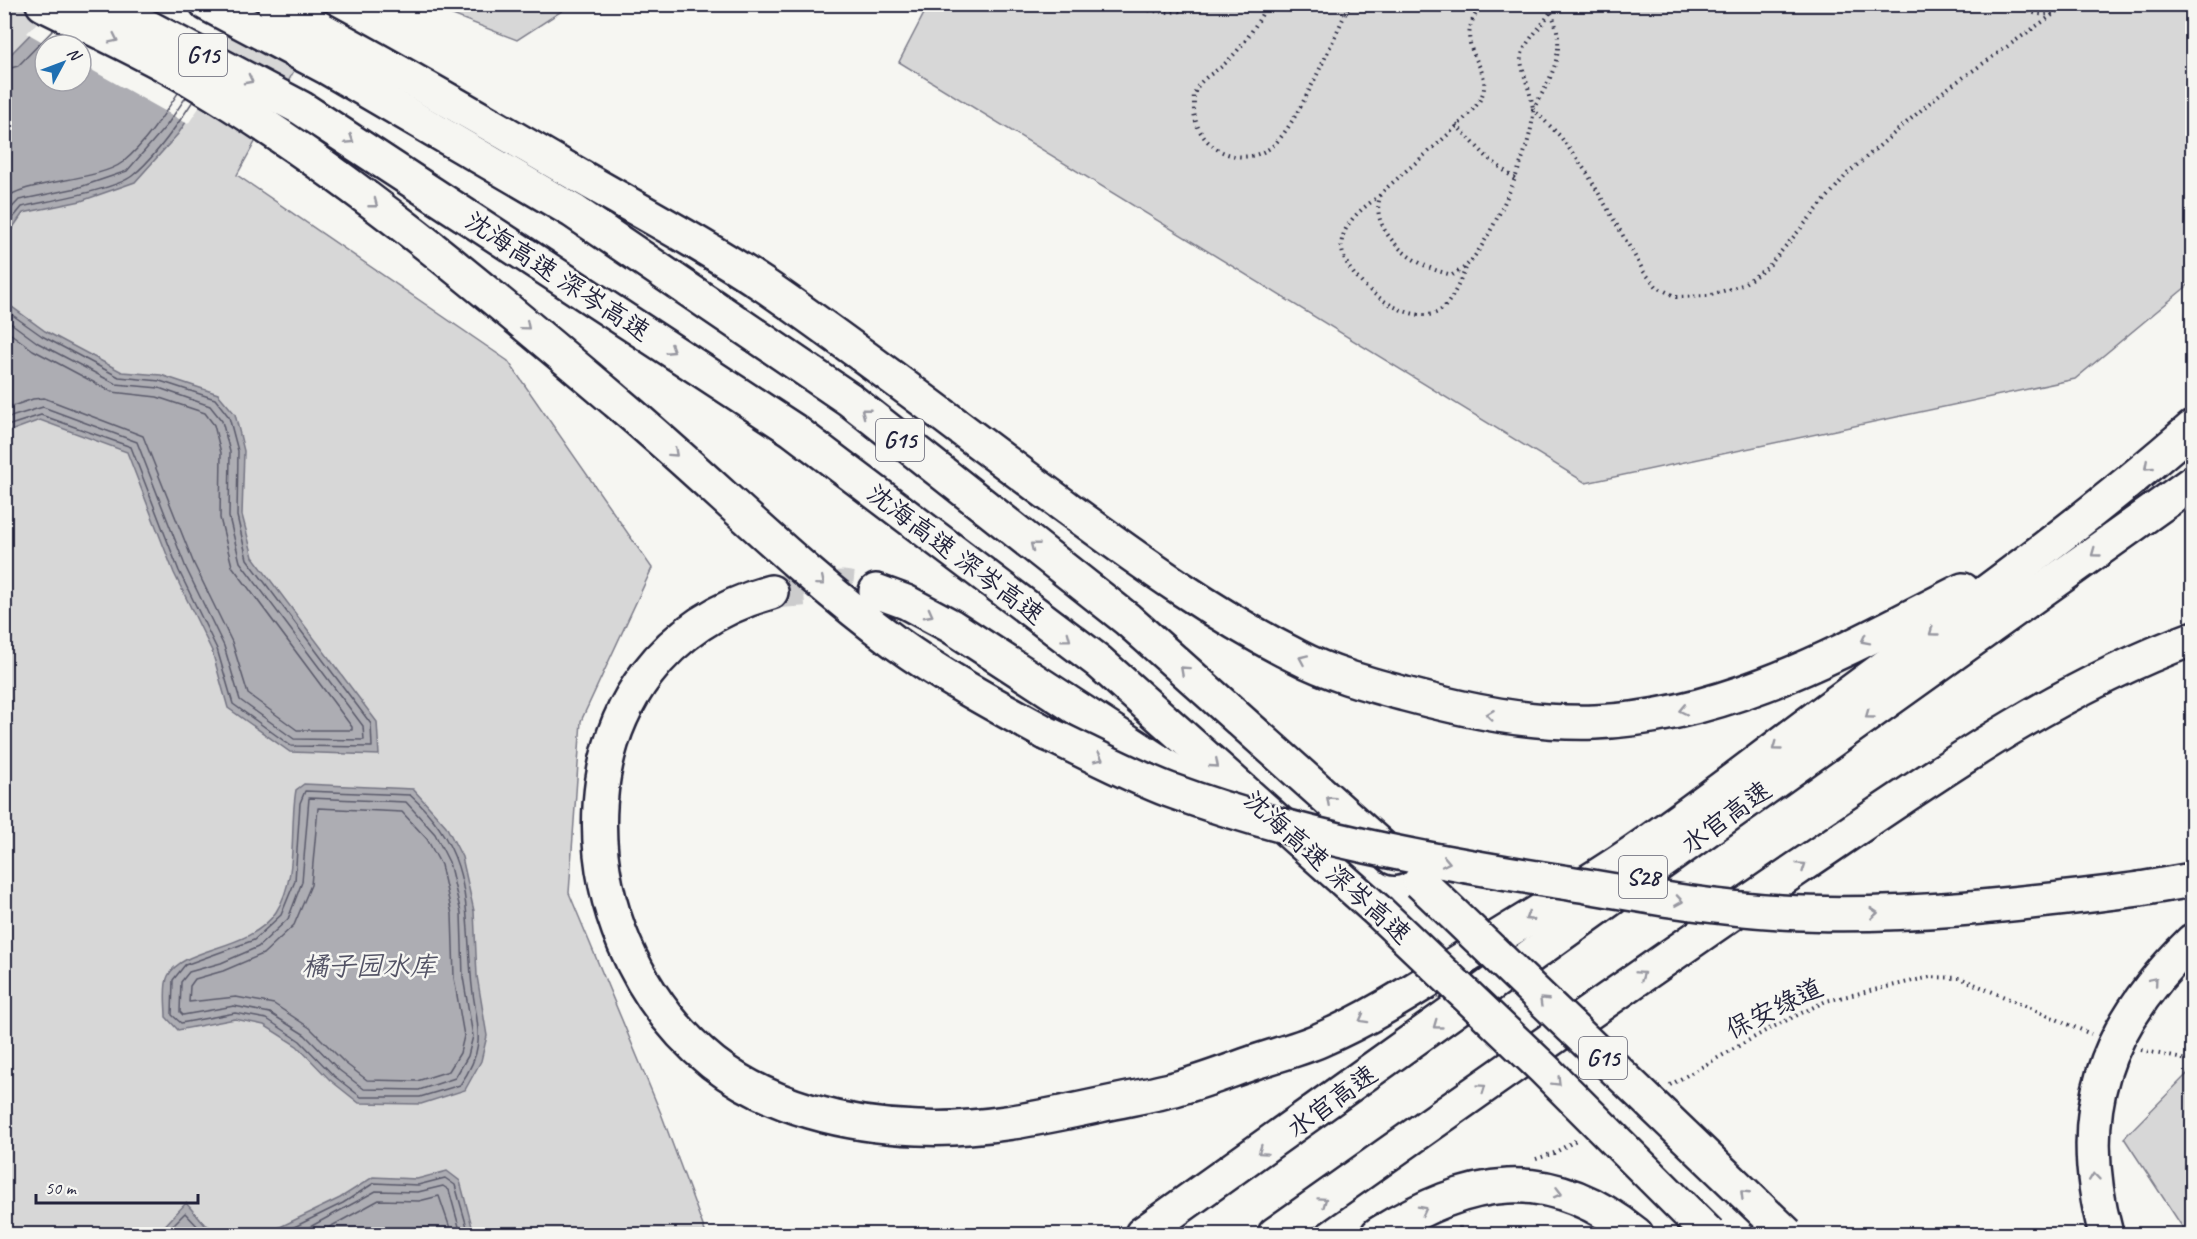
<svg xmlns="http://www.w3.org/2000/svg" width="2197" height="1239" font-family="Caveat,'LXGW WenKai TC',sans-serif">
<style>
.green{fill:#d7d7d7;stroke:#7c7c89;stroke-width:1.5;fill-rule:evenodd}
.water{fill:#adadb3;stroke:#757583;stroke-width:1.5;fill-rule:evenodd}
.pier{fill:#f6f6f2}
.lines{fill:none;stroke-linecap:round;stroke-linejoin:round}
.shore{stroke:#5a5a6b;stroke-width:1.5}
.highway-tunnel{stroke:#cccccd;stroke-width:33;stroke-dasharray:33 16;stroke-linecap:butt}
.highway-casing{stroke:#22223b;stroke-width:38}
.path{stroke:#22223b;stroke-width:4;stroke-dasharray:1.5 4.5;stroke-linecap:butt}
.highway{stroke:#f6f6f2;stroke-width:33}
.highway-bridge-casing{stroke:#22223b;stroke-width:38;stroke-linecap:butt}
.highway-bridge{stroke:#f6f6f2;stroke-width:33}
.oneway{stroke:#9797a0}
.labels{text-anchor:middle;stroke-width:5;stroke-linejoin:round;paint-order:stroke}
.shield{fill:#f6f6f2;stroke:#626272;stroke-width:1.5}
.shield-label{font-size:24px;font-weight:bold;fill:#22223b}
.street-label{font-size:26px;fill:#22223b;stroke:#f6f6f2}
.water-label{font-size:27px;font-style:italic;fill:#535365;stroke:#f6f6f2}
</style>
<rect width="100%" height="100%" fill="#f6f6f2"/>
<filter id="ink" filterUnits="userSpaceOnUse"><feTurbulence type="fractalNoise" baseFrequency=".0167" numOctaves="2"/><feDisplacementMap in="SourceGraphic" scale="12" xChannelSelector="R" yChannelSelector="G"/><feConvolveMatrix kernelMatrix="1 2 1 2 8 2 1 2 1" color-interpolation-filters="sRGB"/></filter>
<g filter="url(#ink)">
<g class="green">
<polygon points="929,4 2192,5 2192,282 2075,379 1586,483 899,62"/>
<path d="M 5,5 L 330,5 L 237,175 L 508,361 L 652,568 L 581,721 L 569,893 L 662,1116 L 706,1234 L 5,1234 ZM 45,45 L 81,45 L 81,81 L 45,81 Z"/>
<polygon points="427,5 571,5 517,40"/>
<polygon points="2192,1069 2192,1234 2187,1234 2124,1138"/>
</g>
<g class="water">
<path d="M 59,5 L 217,76 L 178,134 L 135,182 L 81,201 L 23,213 L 5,239 L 5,56 L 9,56 ZM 45,45 L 81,45 L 81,81 L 45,81 Z"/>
<polygon points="4,293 8,304 45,331 122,372 161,375 218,394 235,414 244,451 242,515 253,557 377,722 379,755 290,752 228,708 212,651 174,573 127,452 40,420 5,433"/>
<path d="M 304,784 L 413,789 L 446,826 L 462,857 L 474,911 L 477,976 L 487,1036 L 481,1061 L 465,1090 L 421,1104 L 359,1103 L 330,1080 L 297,1046 L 264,1025 L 235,1019 L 178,1030 L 166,1017 C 166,1006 163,986 168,976 C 183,946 251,951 276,912 C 299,876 289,829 296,790 Z"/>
<polygon points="447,1171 460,1181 474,1234 232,1234 276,1229 340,1198 373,1177 417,1179"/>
<polygon points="186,1203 205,1225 231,1234 157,1234"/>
</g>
<polygon class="pier" points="55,4 228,4 220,77 188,124 81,64 81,45 48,45 27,33"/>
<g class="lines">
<g class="shore">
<polyline points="4,70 18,66 54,29"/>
<path d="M 4,200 C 22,180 97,182 123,162 C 145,144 163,116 178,93"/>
<polyline points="4,216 19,200 77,188 127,171 167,125 186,97"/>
<path d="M 4,229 L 22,207 C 47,201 114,190 132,176 C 153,160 178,124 193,101"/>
<polyline points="4,309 42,336 119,377 160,381 215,399 229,417 238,451 237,516 247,559 371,724 372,747 291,746 233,704 217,649 179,571 131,447 41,415 4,427"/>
<polyline points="4,318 38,343 116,384 159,388 210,406 222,421 230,452 229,517 240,562 363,726 364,740 294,739 240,700 224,646 186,568 137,442 43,407 4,419"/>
<polyline points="4,329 33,350 112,392 157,397 205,413 214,425 221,453 220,518 232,566 352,727 352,730 297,730 248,694 232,642 194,564 143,436 44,398 33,399 4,409"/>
<path d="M 305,791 L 410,795 C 471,850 465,901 471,975 C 474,1022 491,1041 460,1085 L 420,1097 L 361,1097 L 334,1076 L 300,1041 L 267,1019 L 235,1013 L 181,1023 L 172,1015 L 173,980 L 185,965 L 254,940 L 281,915 L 295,881 L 300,803 Z"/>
<polygon points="309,798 406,802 435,834 449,862 461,913 463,977 473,1036 468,1056 455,1078 419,1090 364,1089 339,1070 305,1035 270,1013 234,1006 183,1015 180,1012 181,982 189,972 221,963 258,947 288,919 302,882"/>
<polygon points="318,808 402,812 427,839 441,865 452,914 454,978 464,1036 460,1053 449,1071 417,1081 367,1080 345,1063 310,1028 274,1004 236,997 189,1002 190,986 195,979 223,971 263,954 294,925 311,885"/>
<polyline points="164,1234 185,1213 201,1230 213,1234"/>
<polyline points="280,1234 343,1203 374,1183 418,1185 445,1178 455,1185 469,1234"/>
<polyline points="297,1234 376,1191 418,1192 443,1186 449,1190 461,1234"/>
<polyline points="317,1234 379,1200 419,1201 439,1196 452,1234"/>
</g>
<polyline class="highway-tunnel" points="771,592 842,587 876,591"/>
<g class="highway-casing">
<g id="highway">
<path d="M 43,4 C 95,30 149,54 199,84 C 349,174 484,289 617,402 C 711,481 797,570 896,643 C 943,677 995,705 1046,733"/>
<polyline points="104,4 301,108 793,430 1098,661 1378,911"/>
<polyline points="207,4 328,68 573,211 849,399 1127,619 1394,858"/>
<path d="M 274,4 C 376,58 476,116 576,174 C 640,211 706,246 767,287 C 870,358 969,436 1070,510 C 1142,563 1216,616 1296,656 C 1330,674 1368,684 1405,694 C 1469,711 1528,724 1595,722 C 1729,717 1846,649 1963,590"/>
<polyline points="876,591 906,602 951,626 1224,804"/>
<path d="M 771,592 C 551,654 555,935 713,1063 C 769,1107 848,1126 918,1128 C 979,1131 1040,1118 1100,1105 C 1126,1099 1153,1095 1178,1088 C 1204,1081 1229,1071 1255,1062 C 1276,1055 1299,1049 1320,1040 C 1376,1016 1427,981 1479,949 C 1527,918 1578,890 1625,858 C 1695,811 1761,758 1829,708 C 1952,617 2077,529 2192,428"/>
<polyline points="2140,889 2192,880"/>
<polyline points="1142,1234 2192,483"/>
<path d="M 1275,1234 C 1449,1111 1622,988 1798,868 C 1923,784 2050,691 2192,639"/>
<path d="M 1378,1234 C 1470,1178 1546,1162 1636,1234"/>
<path d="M 2106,1234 C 2073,1112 2103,1028 2192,941"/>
</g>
</g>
<g class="path">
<path d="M 1132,4 C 1158,17 1185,12 1212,4"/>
<path d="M 1267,4 C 1256,27 1241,50 1221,67 C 1212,74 1199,80 1195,92 C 1193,95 1194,101 1194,105 C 1192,145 1237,171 1270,148 C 1296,130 1334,36 1350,4"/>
<path d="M 1482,4 C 1447,51 1497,64 1481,98 C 1471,118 1418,160 1399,177 C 1393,183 1383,189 1380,197 C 1375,212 1381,227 1391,239 C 1407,259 1428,269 1452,275 C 1457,272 1463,269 1467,265 C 1491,242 1534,144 1533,111 C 1533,97 1520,67 1521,58 C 1525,38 1547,24 1554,4"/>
<path d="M 2018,4 C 2030,14 2040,16 2056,13"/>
<path d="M 1551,13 C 1568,48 1552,78 1533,109 L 1560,136 L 1587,173 L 1644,272 L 1657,287 L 1676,297 L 1708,296 L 1742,285 L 1767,268 L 1848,173 L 1941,93 L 2068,4"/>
<polyline points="1456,125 1487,157 1515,179"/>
<path d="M 1380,195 C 1365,207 1349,217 1343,236 C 1330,271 1406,329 1438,312 C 1452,304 1460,280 1467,266"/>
<polyline points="2141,1050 2192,1061"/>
<polyline points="1670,1085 1767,1030 1826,1001 1930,977 1960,978 2091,1034"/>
<polyline points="1536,1159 1554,1153 1578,1139"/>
<polyline points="1460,1234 1460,1223"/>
</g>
<use href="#highway" class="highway"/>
<g class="highway-bridge-casing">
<g id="highway-bridge">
<path d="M 1046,733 C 1087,752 1127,774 1169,790 C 1297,837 1434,862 1569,883 C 1639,895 1709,908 1781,912 C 1897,919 2024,904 2140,889"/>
<polyline points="1420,882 1787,1234"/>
<polyline points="1378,911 1544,1069 1709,1234"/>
</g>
</g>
<use href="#highway-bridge" class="highway-bridge"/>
</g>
<defs><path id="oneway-chevron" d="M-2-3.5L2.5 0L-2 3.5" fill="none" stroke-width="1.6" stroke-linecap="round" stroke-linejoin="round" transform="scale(1.5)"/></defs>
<g class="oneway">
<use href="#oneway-chevron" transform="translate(114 39) rotate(26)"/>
<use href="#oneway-chevron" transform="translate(249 80) rotate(28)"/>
<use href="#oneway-chevron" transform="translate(350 140) rotate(33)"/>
<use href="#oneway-chevron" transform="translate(374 204) rotate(38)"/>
<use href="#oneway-chevron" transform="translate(526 326) rotate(40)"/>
<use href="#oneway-chevron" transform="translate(671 350) rotate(33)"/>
<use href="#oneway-chevron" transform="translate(865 412) rotate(-142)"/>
<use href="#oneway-chevron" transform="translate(674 453) rotate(42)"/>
<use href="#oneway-chevron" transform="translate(2148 466) rotate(139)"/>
<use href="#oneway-chevron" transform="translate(1034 546) rotate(-142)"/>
<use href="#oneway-chevron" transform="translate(2095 553) rotate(144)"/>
<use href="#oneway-chevron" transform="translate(821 582) rotate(40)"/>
<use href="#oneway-chevron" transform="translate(929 614) rotate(28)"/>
<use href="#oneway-chevron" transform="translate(1933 632) rotate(144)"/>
<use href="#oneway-chevron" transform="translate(1067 638) rotate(37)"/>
<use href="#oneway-chevron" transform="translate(1865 640) rotate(153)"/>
<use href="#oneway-chevron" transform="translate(1303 659) rotate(-156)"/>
<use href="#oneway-chevron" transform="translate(1184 670) rotate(-138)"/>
<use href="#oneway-chevron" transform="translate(1683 710) rotate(168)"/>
<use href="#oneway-chevron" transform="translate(1490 715) rotate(-173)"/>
<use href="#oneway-chevron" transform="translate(1869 715) rotate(144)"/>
<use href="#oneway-chevron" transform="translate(1776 747) rotate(144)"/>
<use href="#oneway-chevron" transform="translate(1099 758) rotate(26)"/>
<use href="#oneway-chevron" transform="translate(1215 764) rotate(41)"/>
<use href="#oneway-chevron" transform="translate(1330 800) rotate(-138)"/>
<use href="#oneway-chevron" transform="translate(1446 862) rotate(12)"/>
<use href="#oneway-chevron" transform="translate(1802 866) rotate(-34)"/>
<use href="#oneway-chevron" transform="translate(1679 901) rotate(9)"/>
<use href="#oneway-chevron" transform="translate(1874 913) rotate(-4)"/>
<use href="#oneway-chevron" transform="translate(1529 917) rotate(148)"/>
<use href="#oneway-chevron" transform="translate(1641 975) rotate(-34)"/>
<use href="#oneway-chevron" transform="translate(2154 981) rotate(-50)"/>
<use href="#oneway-chevron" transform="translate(1543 1001) rotate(-136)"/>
<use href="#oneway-chevron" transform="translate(1363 1019) rotate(151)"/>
<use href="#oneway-chevron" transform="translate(1437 1025) rotate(144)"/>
<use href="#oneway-chevron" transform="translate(1557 1082) rotate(45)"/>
<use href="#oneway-chevron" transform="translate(1482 1088) rotate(-35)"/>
<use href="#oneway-chevron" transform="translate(1262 1151) rotate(145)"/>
<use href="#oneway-chevron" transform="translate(2094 1177) rotate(-96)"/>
<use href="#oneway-chevron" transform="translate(1558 1193) rotate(15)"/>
<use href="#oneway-chevron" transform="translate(1744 1194) rotate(-136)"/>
<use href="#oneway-chevron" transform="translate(1323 1201) rotate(-35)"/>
<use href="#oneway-chevron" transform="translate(1423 1210) rotate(-27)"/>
</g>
</g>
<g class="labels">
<g class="shield">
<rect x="179" y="34" width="48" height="42" rx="4.5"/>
<rect x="876" y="419" width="48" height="42" rx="4.5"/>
<rect x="1619" y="856" width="48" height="42" rx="4.5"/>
<rect x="1579" y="1037" width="48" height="42" rx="4.5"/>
</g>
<g class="shield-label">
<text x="203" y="63">G15</text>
<text x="900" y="448">G15</text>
<text x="1643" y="885">S28</text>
<text x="1603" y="1066">G15</text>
</g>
<g class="street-label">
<text transform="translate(558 276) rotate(33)" y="9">沈海高速 深岑高速</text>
<text transform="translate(956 554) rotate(37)" y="9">沈海高速 深岑高速</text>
<text transform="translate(1726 817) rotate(-36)" y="9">水官高速</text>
<text transform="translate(1328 867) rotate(42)" y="9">沈海高速 深岑高速</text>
<text transform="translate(1774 1008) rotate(-26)" y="9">保安绿道</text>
<text transform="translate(1332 1101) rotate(-36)" y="9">水官高速</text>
</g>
<g class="water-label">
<text x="369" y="975">橘子园水库</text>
</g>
</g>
<rect width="2197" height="1239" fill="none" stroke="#f6f6f2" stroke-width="24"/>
<rect x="12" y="12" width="2173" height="1215" fill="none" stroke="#22223b" stroke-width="2" filter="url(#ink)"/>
<g transform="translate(63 63) rotate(49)"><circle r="28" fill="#f6f6f2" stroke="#a1a1a9" stroke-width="1.5"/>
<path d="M0-4.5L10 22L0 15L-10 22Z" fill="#1f6fb2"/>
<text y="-9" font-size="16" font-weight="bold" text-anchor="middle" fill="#22223b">N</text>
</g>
<path d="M36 1194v9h162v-9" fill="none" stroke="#22223b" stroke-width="3"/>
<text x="45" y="1194" font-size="18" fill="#22223b" stroke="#f6f6f2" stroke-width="4.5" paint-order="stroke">50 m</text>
</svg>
